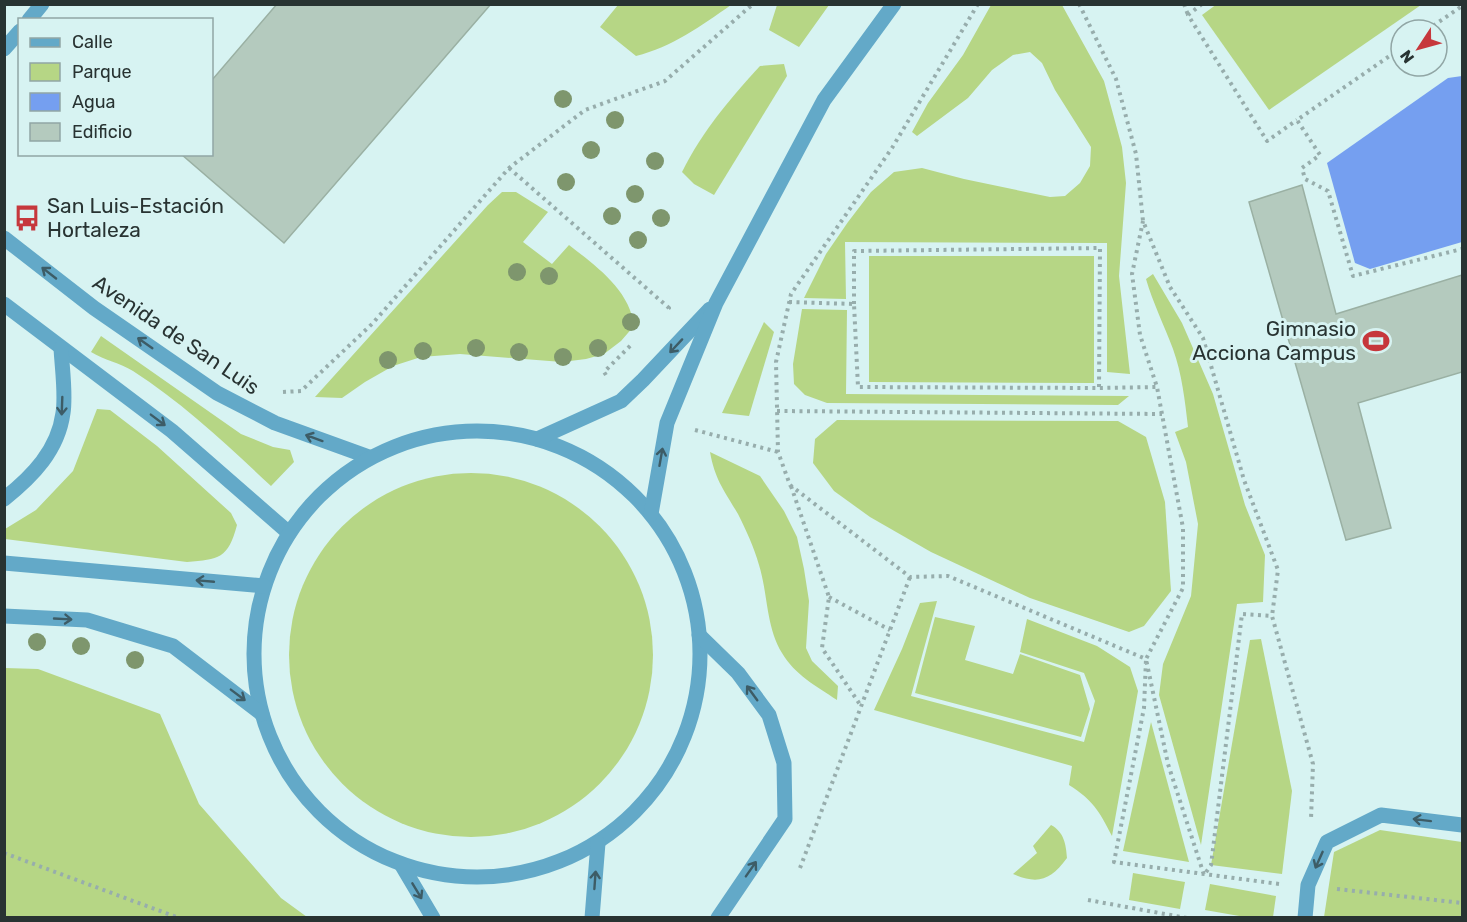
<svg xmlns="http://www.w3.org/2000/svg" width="1467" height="922" font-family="Rubik,sans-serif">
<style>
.green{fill:#b6d685}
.water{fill:#759ff0}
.building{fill:#b4cabe;stroke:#9ab0a3;stroke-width:1.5}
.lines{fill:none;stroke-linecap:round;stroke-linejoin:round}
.path{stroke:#97adac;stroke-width:4;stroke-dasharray:3 4.5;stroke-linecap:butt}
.minor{stroke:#63a9c8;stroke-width:15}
.tree{fill:#7e966d}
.oneway{stroke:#3d5c66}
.labels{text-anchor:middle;stroke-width:6;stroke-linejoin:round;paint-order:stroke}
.poi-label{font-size:21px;fill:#283332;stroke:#d7f3f2;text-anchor:start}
.street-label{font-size:21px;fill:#283332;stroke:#d7f3f2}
</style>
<rect width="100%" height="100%" fill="#d7f3f2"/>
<g class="green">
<polygon points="1217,4 1421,4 1421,5 1269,110 1202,15"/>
<path d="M 618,5 L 618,4 L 731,5 C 701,26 672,47 636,56 L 600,27 Z"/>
<polygon points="777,5 777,4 829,5 799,47 769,30"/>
<polygon points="991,5 1062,5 1104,81 1122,147 1126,183 1119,276 1130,374 1107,372 1107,243 845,242 846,299 804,298 826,254 848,222 871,192 894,172 922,168 964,179 1050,197 1065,196 1080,183 1090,166 1091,147 1055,90 1042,63 1030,52 1013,55 992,70 968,98 917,136 912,132 928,103 963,55"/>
<path d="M 784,64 L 787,76 L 714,195 L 694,184 L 682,172 C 703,130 729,100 760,66 Z"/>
<path d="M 502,192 L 516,192 L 548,212 L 523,242 L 552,264 L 569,245 C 596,266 630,290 634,326 L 621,341 L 604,354 L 586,359 L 562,362 L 460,354 L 421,357 L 393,366 L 365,382 L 342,398 L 315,397 L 488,205 Z"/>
<polygon points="869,256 1094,256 1094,383 869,382"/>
<path d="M 1153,274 L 1182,323 L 1213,394 L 1245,505 L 1265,555 L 1263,602 L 1237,604 L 1201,845 L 1159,695 L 1163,664 L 1191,596 L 1198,524 L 1186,462 L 1175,432 L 1188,427 C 1185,401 1182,374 1173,349 C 1164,325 1153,303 1146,279 Z"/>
<polygon points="802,309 847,310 846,394 1129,396 1118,405 827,403 805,395 794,384 793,364"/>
<polygon points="764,322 774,332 749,416 722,413"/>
<path d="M 101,336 L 241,434 L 273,447 L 290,450 L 294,462 L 271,486 C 227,445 183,403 133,371 C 120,363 104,360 91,352 Z"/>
<path d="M 97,409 L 110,410 L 157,446 L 231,513 L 237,525 C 228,559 219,559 187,562 L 5,539 L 5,529 L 36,510 L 73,471 Z"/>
<polygon points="837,420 1118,421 1146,437 1165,502 1171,591 1144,626 1129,632 1030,598 931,552 870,517 834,491 813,463 815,439"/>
<path d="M 710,452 L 760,476 L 784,511 L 797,537 L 804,569 L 809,601 L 806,648 L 812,661 L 838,686 L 837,700 C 816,686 795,675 782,653 C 766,627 768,594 759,565 C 754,547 746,530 738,514 C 724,490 715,480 710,452 Z"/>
<circle cx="471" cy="655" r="182"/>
<path d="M 937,601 L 911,696 L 1084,742 L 1095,701 L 1084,673 L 1020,652 L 1027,619 L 1097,646 L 1130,667 L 1138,691 L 1112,836 C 1099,811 1093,800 1069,785 L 1072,766 L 874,710 L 902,649 L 920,603 Z"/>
<polygon points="935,617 975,626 965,660 1013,674 1020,654 1080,675 1090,709 1081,737 915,693"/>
<polygon points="1261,639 1292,791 1282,874 1211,865 1250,640"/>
<polygon points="5,668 38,669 160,714 199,804 281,898 307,917 5,917"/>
<polygon points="1151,722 1189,862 1123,851"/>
<path d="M 1051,825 C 1064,832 1066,844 1067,858 C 1051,880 1038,885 1013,874 L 1037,853 L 1033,846 Z"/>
<polygon points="1380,830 1462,842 1462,917 1324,917 1334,852"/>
<polygon points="1133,873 1185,882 1180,909 1129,900"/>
<polygon points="1210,884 1276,896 1273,917 1245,917 1205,910"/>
</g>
<polygon class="water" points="1462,76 1462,242 1370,269 1355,263 1327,163 1448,78"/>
<g class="building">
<polygon points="277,4 491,4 284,243 181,154 212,154 212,80"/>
<polygon points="1302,185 1336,314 1462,275 1462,372 1358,403 1391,528 1346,540 1249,202"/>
</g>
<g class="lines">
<g class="path">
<polyline points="978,4 892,148 791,294 776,362 778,452 790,485 910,577 948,576 1146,659 1183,588 1183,528 1157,387 1140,335 1132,274 1143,221"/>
<polyline points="1079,4 1116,79 1136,154 1143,221 1170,287 1203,338 1244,480 1278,570 1272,616"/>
<polyline points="1184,4 1188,15"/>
<polyline points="1202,4 1188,15 1267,141 1297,120"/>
<polyline points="1427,30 1462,6"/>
<polyline points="1401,48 1297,120 1320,155 1302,168 1305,179 1328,191 1353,276 1462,249"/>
<polyline points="509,168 669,308 667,309"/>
<polyline points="789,302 854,304 858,387 1099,388 1157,387"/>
<polyline points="854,304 854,251 1100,248 1099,388"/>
<polyline points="606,375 604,372 632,344"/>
<polyline points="283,392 301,391 372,324 509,168 585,110 665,81 753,4"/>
<polyline points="777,411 1162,414"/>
<polyline points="695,430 778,452"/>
<polyline points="791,486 829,597 822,648 861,706"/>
<polyline points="829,597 890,630"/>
<polyline points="4,853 179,918"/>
<polyline points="800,868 910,577"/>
<polyline points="1279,884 1114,862 1144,708 1146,659 1168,764 1204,875 1211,865 1242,614 1272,616 1313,764 1311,819"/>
<polyline points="1337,889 1462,903"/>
<polyline points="1088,900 1187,918"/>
</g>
<g class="minor">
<polyline points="29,20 42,4"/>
<polyline points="4,49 20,31"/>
<polyline points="4,238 94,308 217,393 275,423 369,457"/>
<polyline points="4,304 172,431 289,533"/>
<circle cx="477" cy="654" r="223"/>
<polyline points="537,439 621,401 643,380 710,309"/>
<path d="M 4,499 C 33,476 58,450 63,413 C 66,394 62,368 61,348"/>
<polyline points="651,514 667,423 716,303 824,100 894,4"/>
<polyline points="4,563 264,586"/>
<polyline points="4,616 87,620 173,646 262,714"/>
<polyline points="699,635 738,673 769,715 784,763 785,819 718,918"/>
<polyline points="401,864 433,918"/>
<polyline points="592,918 598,843"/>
<polyline points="1305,918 1308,885 1327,842 1381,815 1462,825"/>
</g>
</g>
<g class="tree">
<circle cx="563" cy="99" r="9"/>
<circle cx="615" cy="120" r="9"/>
<circle cx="591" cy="150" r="9"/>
<circle cx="655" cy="161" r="9"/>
<circle cx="566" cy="182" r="9"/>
<circle cx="635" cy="194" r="9"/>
<circle cx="612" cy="216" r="9"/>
<circle cx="661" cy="218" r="9"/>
<circle cx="638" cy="240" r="9"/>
<circle cx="517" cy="272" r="9"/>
<circle cx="549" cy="276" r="9"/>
<circle cx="631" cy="322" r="9"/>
<circle cx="476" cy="348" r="9"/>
<circle cx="598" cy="348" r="9"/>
<circle cx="423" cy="351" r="9"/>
<circle cx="519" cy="352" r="9"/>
<circle cx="563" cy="357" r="9"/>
<circle cx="388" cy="360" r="9"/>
<circle cx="37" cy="642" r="9"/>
<circle cx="81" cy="646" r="9"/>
<circle cx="135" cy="660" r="9"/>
</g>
<defs><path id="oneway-shaft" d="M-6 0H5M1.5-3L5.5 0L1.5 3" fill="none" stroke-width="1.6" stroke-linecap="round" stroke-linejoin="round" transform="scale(1.5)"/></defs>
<g class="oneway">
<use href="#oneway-shaft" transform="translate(49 273) rotate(-142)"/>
<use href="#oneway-shaft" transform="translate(145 343) rotate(-145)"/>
<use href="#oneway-shaft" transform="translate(676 346) rotate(133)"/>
<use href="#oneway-shaft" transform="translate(62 406) rotate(92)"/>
<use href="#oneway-shaft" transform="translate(158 420) rotate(37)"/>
<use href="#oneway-shaft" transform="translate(314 438) rotate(-160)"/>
<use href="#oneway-shaft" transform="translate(661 457) rotate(-80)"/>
<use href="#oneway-shaft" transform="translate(205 581) rotate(-175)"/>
<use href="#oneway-shaft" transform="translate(63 619) rotate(3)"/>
<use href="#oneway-shaft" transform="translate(752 693) rotate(-126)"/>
<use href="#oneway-shaft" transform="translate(238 695) rotate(37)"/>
<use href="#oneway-shaft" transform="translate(1422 820) rotate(-173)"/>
<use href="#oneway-shaft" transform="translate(1319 860) rotate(114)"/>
<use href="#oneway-shaft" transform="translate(751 869) rotate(-55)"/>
<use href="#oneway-shaft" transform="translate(595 880) rotate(-86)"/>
<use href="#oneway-shaft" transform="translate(417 891) rotate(59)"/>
</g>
<defs>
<g id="bus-bare" transform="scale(2.07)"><path d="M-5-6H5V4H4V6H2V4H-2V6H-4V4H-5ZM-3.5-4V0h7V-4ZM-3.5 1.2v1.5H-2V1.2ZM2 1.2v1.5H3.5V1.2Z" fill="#c6373c" stroke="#d7f3f2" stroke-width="2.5" paint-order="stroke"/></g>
<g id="stadium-bare" transform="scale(2.07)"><path d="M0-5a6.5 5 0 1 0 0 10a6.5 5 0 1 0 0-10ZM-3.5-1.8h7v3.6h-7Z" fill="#c6373c" stroke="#d7f3f2" stroke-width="2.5" paint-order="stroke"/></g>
</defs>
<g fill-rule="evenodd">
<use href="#bus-bare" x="27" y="218"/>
<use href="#stadium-bare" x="1376" y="341"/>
</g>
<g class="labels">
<g class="poi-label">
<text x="47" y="213">San Luis-Estación<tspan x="47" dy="24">Hortaleza</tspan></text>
<text x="1356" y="336" text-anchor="end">Gimnasio<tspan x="1356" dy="24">Acciona Campus</tspan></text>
</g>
<g class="street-label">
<text transform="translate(176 335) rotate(34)" y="7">Avenida de San Luis</text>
</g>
</g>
<rect width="1467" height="922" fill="none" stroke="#283332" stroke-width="12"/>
<rect x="18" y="18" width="195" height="138" fill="#d7f3f2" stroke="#91a6a5" stroke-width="1.5"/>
<rect x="30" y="38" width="30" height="9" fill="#63a9c8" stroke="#91a6a5" stroke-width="1.5"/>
<text x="72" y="48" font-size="18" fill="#283332">Calle</text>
<rect x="30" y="63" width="30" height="18" fill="#b6d685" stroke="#91a6a5" stroke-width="1.5"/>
<text x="72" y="78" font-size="18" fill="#283332">Parque</text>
<rect x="30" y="93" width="30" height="18" fill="#759ff0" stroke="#91a6a5" stroke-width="1.5"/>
<text x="72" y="108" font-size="18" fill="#283332">Agua</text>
<rect x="30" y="123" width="30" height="18" fill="#b4cabe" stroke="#91a6a5" stroke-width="1.5"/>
<text x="72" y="138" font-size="18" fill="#283332">Edificio</text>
<g transform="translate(1419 48) rotate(234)"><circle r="28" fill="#d7f3f2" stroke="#91a6a5" stroke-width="1.5"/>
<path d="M0-4.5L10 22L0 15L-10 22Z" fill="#c6373c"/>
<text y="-9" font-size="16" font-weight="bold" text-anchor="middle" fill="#283332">N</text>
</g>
</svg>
